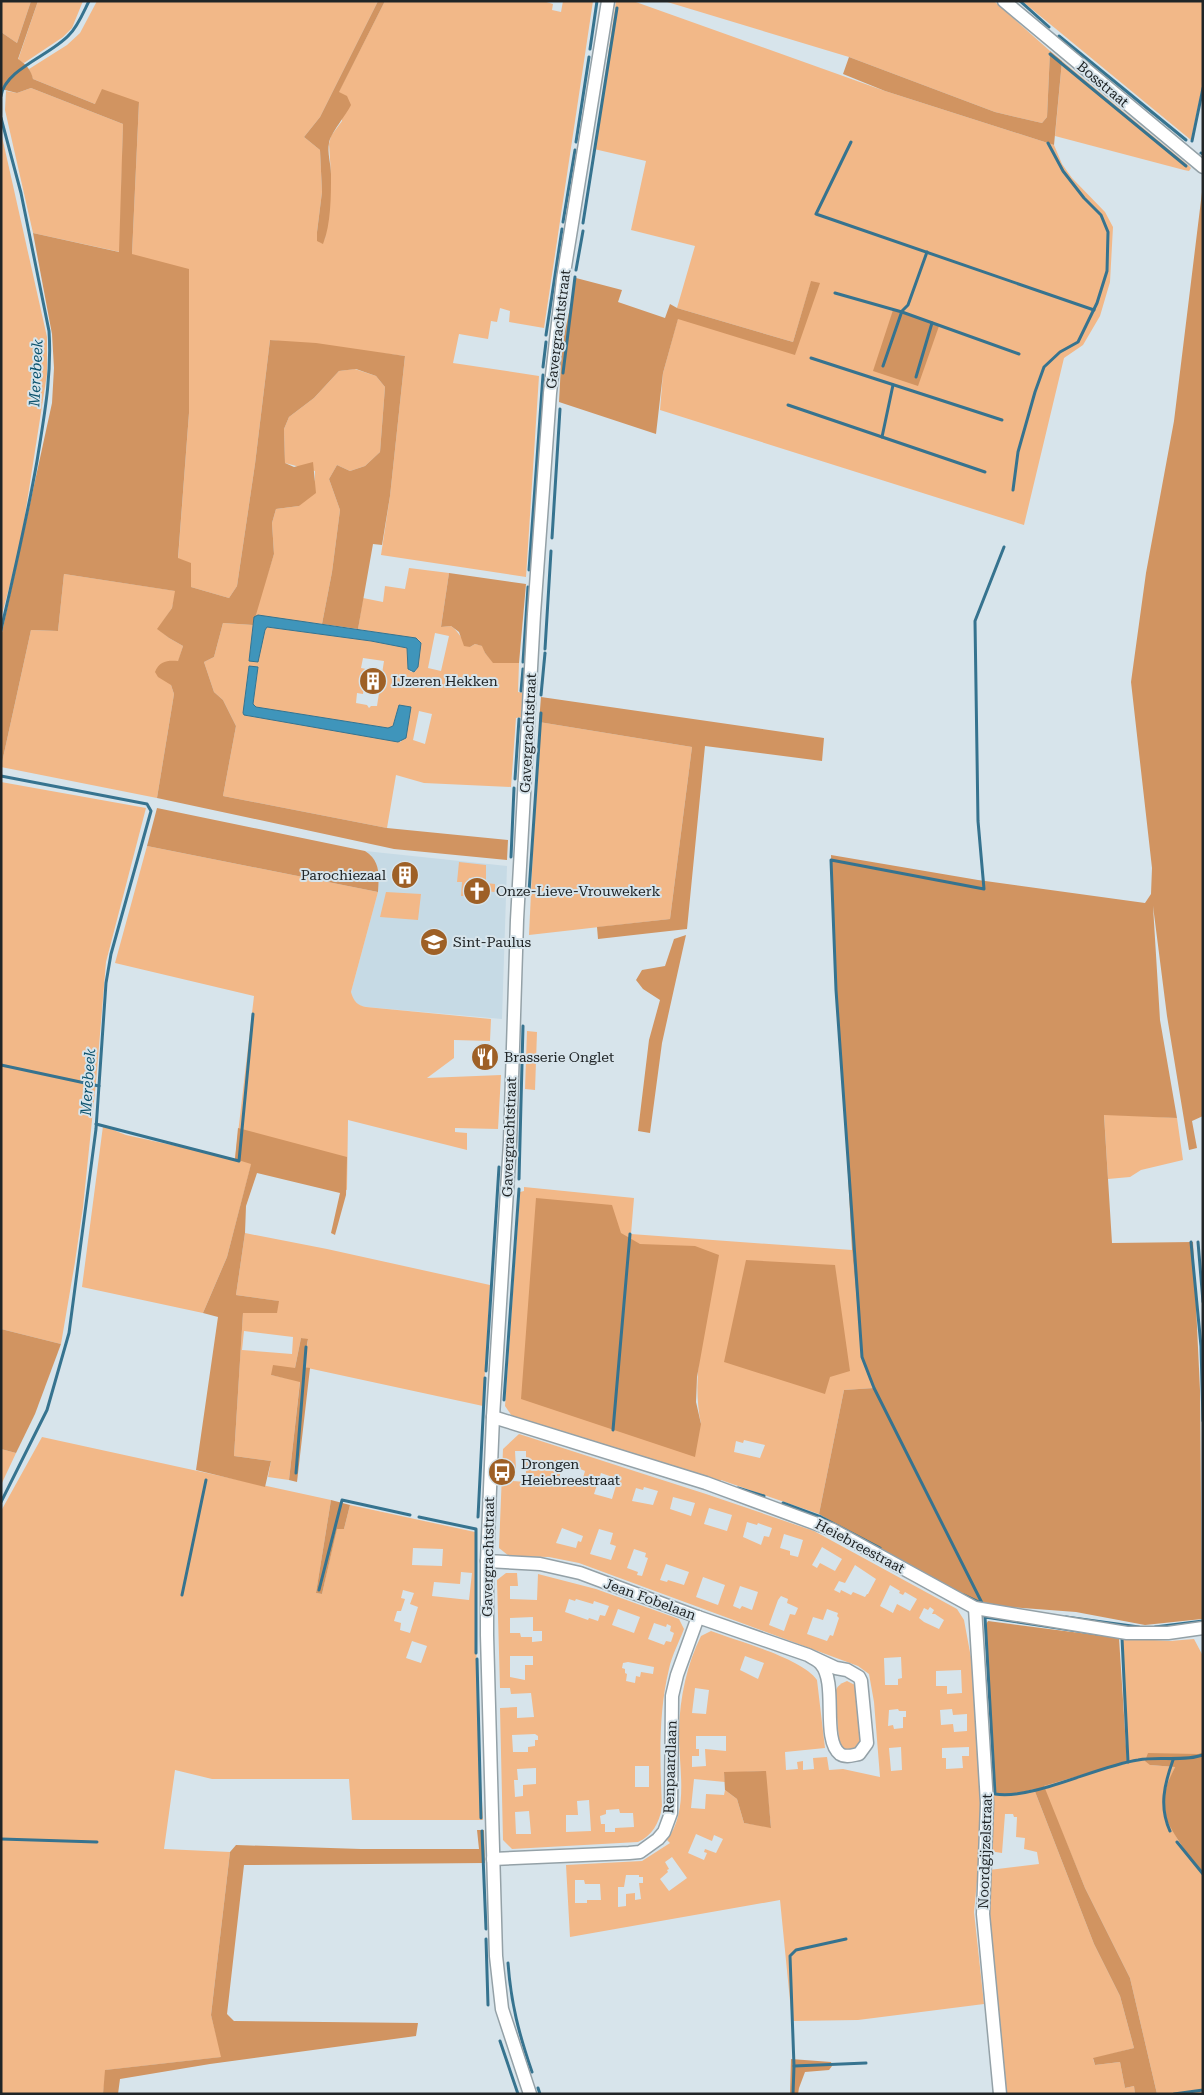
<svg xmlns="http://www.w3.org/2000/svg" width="1204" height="2095" font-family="'Roboto Serif',serif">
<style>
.built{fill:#c6dae5}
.green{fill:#f2b888;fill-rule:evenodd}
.forest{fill:#d19461}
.water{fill:#3f95bb;stroke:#36738f}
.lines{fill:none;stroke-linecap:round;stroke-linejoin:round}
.stream{stroke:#36738f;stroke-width:3}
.minor-casing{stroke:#94a1a7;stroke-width:15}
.minor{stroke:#fff;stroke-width:12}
.labels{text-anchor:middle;stroke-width:4;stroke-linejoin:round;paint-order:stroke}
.street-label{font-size:14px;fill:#202527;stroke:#d7e4eb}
.poi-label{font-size:14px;fill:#202527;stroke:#d7e4eb;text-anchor:start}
.water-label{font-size:15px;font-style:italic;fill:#0b526d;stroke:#d7e4eb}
</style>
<rect width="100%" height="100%" fill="#d7e4eb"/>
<polygon class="built" points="365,851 507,866 502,1019 366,1007 358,1005 353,999 351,992 378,892 379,876 371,855"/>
<g class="green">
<polygon points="1,1 31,1 17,43 1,32"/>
<polygon points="38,1 83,1 72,28 63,37 24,63 18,60"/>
<polygon points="97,1 378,1 320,117 304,137 320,150 322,192 317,232 317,241 325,239 331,174 329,144 331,136 342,121 338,93 385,1 543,1 553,4 552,10 561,12 563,1 593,1 544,328 509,322 510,311 500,308 497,322 491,321 488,339 459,334 453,363 539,376 526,577 381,555 390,496 405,356 270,340 255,464 237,586 229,598 191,587 178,559 189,413 189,335 132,254 139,102 95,104 33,79 29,69 67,45 80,33"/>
<polygon points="616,1 633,1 885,91 1054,145 1062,164 1072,178 1105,212 1113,227 1110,282 1100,316 1083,345 1064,358 1024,525 660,410 663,373 678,318 795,354 811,282 793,342 677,308 695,246 631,230 646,161 594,149"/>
<polygon points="664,1 994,1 1050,51 1047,117 1042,123 995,112 849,57"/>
<polygon points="1022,1 1203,1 1203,82 1191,140"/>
<polygon points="1062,61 1188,165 1191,168 1189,171 1184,170 1055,136"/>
<polygon points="31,88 123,124 120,252 33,233 5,110 6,91 17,93"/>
<polygon points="1,132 47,337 47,374 20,547 1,618"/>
<polygon points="355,369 376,376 385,387 380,452 365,466 350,471 337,465 329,479 340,510 332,572 322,624 254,616 274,554 272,523 276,509 299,506 315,480 315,471 285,463 284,429 289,417 314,398 339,371"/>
<path d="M 409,568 L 449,573 L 441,627 L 451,626 C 459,632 462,640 470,647 L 475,644 L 483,646 L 485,653 L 493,662 L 519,663 L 518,692 L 524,693 L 522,717 L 516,718 L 511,787 L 424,783 L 396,775 L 387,828 L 223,796 L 236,726 L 223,700 L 214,692 L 204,662 L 214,657 L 223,623 L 253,625 L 249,661 L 258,661 L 265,630 L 267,627 L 371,641 L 407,648 L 408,669 L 411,672 L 416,671 L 421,643 L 418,639 L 358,629 L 363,598 L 383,602 L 385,586 L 405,589 ZM 435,633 L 449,636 L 441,671 L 428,668 ZM 363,658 L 384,661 L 377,706 L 371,706 L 369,708 L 367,705 L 356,703 L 357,693 L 363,694 L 366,669 L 361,668 ZM 249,667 L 258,668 L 253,704 L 256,707 L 388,728 L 393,726 L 399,705 L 410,707 L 401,742 L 245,715 L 243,713 ZM 419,711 L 432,714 L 425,744 L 413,740 Z"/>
<polygon points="64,574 176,591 172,608 158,629 169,638 183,646 171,685 174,694 157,798 1,767 31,630 58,631"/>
<polygon points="539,722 692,747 670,919 529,935"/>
<polygon points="1,782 146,808 106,962 96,1082 83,1207 75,1262 61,1344 1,1329"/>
<path d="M 147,846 L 378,892 L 351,992 C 354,1002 357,1005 366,1007 L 491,1019 L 490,1041 L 454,1040 L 454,1058 L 427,1078 L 501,1075 L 498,1129 L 455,1128 L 455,1132 L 467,1133 L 467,1150 L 348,1120 L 347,1190 L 251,1165 L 227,1257 L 203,1313 L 82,1287 L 103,1126 L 126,1135 L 235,1159 L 254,996 L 115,963 Z"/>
<polygon points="459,862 486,865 486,883 495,884 495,892 484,891 484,885 474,884 475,879 469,878 464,896 461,896 462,882 457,882"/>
<polygon points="386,892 421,894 418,920 380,917"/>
<polygon points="527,1031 537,1032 535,1090 525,1089"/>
<polygon points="1104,1114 1177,1118 1183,1160 1141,1170 1130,1177 1108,1179"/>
<path d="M 524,1187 L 634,1198 L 631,1234 L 852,1250 L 862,1357 L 874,1388 L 844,1390 L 819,1514 L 721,1480 L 719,1484 L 557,1433 L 512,1416 L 505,1406 L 520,1192 L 524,1191 ZM 537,1198 L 619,1257 L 716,1268 C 707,1318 690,1372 701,1424 ZM 744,1440 L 765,1445 L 760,1458 L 734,1452 L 736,1441 L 743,1443 Z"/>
<path d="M 245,1233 L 327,1249 L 490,1285 L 483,1406 L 303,1367 L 308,1340 L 301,1338 L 295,1368 L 271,1375 L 300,1381 L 289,1480 L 268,1477 L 271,1461 L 234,1456 L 243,1312 L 276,1313 L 278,1301 L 236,1295 ZM 244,1331 L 293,1337 L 292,1354 L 242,1350 Z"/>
<path d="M 519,1434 L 706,1494 L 814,1531 L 957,1609 L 964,1620 L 972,1663 L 984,1810 L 974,1912 L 984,2004 L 858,2020 L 792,2021 L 780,1900 L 570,1937 L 566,1865 L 642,1861 L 670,1843 L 667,1840 C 690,1808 678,1766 679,1729 C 680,1697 687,1664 701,1636 L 711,1631 C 737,1641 802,1658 817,1680 L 825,1748 L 785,1752 L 786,1770 L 798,1769 L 797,1762 L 803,1761 L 803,1770 L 814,1769 L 813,1758 L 827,1757 L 829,1770 L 843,1769 L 880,1777 L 874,1702 L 869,1674 L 858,1666 L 579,1563 L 549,1557 L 509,1556 L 499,1548 L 503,1449 ZM 515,1451 L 526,1451 L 526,1482 L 513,1481 L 514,1469 L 516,1469 ZM 564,1462 L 585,1471 L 581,1485 L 559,1478 ZM 601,1473 L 618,1479 L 612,1499 L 594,1494 ZM 644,1487 L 658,1491 L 653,1505 L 632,1501 L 636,1488 L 643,1490 ZM 673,1497 L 695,1503 L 691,1516 L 670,1509 ZM 709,1508 L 732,1515 L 727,1531 L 704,1524 ZM 747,1522 L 757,1525 L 758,1523 L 772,1528 L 769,1537 L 764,1536 L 761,1545 L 743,1537 ZM 562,1528 L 583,1536 L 581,1542 L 578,1541 L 576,1548 L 556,1543 ZM 599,1529 L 613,1533 L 610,1544 L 616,1546 L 611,1560 L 590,1554 ZM 784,1534 L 803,1540 L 798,1557 L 790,1555 L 790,1551 L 780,1548 ZM 822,1547 L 842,1559 L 835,1571 L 820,1563 L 817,1568 L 812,1565 ZM 634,1549 L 646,1553 L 645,1557 L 648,1558 L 642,1576 L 637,1575 L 638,1572 L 627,1568 ZM 666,1564 L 689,1572 L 684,1585 L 668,1580 L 667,1582 L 660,1580 ZM 855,1565 L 876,1579 L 868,1594 L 867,1594 L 865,1597 L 853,1592 L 851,1595 L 841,1590 L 840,1593 L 834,1590 L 839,1581 L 845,1583 ZM 703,1577 L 725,1585 L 718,1605 L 696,1597 ZM 890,1585 L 900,1591 L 899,1593 L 903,1595 L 905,1592 L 917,1599 L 910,1611 L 897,1604 L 893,1613 L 880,1606 ZM 740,1586 L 758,1592 L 752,1610 L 742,1606 L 740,1609 L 733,1606 ZM 781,1596 L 788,1599 L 787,1603 L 798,1608 L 795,1615 L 790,1614 L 784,1631 L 769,1625 L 778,1600 ZM 930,1607 L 934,1610 L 932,1614 L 935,1614 L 944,1620 L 939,1629 L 924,1622 L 919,1618 L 924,1608 L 928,1610 ZM 827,1609 L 838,1613 L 837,1616 L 839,1618 L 833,1636 L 830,1635 L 827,1641 L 807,1634 L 813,1617 L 823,1620 ZM 745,1656 L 764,1663 L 758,1679 L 740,1670 ZM 901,1657 L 902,1678 L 898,1679 L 898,1685 L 885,1685 L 884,1658 ZM 961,1670 L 962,1693 L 947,1694 L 947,1686 L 936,1686 L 936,1671 ZM 695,1688 L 709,1690 L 706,1714 L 692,1713 ZM 898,1709 L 899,1711 L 906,1711 L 906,1717 L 903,1717 L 903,1728 L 894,1729 L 893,1725 L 888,1726 L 889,1710 ZM 952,1709 L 953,1715 L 967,1714 L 967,1731 L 954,1732 L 953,1724 L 941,1725 L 940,1710 ZM 696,1736 L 726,1736 L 726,1751 L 705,1749 L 706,1766 L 692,1767 L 692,1756 L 699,1756 L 699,1749 L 696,1749 ZM 901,1747 L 902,1770 L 891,1771 L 889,1748 ZM 969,1747 L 969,1756 L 962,1756 L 963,1768 L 946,1769 L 946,1758 L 942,1758 L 942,1748 ZM 765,1771 L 771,1827 L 744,1823 L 737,1799 L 725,1790 L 724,1795 L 706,1794 L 705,1809 L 691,1808 L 694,1779 L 725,1782 L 724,1773 ZM 696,1834 L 712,1841 L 714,1835 L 723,1839 L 716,1853 L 705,1849 L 704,1852 L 707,1853 L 704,1860 L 688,1853 ZM 672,1857 L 687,1878 L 669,1891 L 660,1879 L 668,1872 L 667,1870 L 669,1869 L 665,1862 ZM 626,1875 L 639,1875 L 639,1877 L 643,1877 L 643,1883 L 639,1883 L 641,1899 L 635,1900 L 635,1893 L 626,1894 L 626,1906 L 618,1907 L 618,1887 L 624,1887 ZM 575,1880 L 584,1880 L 585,1884 L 600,1884 L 601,1900 L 587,1900 L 587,1903 L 575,1903 Z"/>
<path d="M 42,1437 L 331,1500 L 316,1593 L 322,1594 L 337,1528 L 344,1529 L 350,1505 L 475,1532 L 477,1704 L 483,1820 L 352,1820 L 349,1779 L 212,1779 L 175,1770 L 164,1849 L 230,1852 L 211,2015 L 222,2057 L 106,2070 L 103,2094 L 1,2094 L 1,1511 ZM 413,1548 L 443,1549 L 442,1566 L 412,1565 ZM 461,1572 L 472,1573 L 469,1600 L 432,1596 L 434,1582 L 460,1584 ZM 403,1590 L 414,1593 L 410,1604 L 418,1607 L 410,1633 L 400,1630 L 401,1623 L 394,1621 L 397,1611 L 401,1611 L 405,1599 L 401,1598 ZM 412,1641 L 427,1646 L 421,1663 L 406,1658 Z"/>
<polygon points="1,1449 16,1453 1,1485"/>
<path d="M 506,1573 L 517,1573 L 518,1586 L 510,1586 L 510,1599 L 537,1600 L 538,1574 L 596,1589 L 679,1619 L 684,1629 C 679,1642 672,1655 669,1669 C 658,1714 660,1762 662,1808 C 659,1823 652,1836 638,1842 L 512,1849 L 503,1840 L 500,1708 L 517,1707 L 517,1718 L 534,1717 L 531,1693 L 511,1694 L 510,1688 L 500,1688 L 497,1580 ZM 569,1599 L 575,1601 L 576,1599 L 593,1604 L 594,1601 L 609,1606 L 605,1616 L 600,1615 L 598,1621 L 589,1618 L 588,1620 L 565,1612 ZM 618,1609 L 640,1617 L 634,1633 L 612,1625 ZM 533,1617 L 533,1631 L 542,1631 L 542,1641 L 532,1642 L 532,1637 L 521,1637 L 520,1633 L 510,1633 L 510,1618 ZM 654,1623 L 666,1627 L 667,1624 L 671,1626 L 670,1631 L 674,1633 L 671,1642 L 666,1641 L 664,1645 L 648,1639 ZM 510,1656 L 533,1656 L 533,1665 L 525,1665 L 525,1680 L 510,1677 ZM 628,1662 L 654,1667 L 653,1674 L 641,1672 L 640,1677 L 636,1676 L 635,1683 L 626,1681 L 627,1674 L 625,1673 L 625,1669 L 622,1668 L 623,1663 ZM 535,1734 L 538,1736 L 538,1740 L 535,1740 L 535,1746 L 528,1747 L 528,1752 L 513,1752 L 512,1735 ZM 635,1766 L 649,1766 L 649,1787 L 635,1787 ZM 536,1768 L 536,1784 L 523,1785 L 523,1796 L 515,1797 L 514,1780 L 518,1780 L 517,1769 ZM 589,1800 L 591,1831 L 566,1832 L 566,1815 L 578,1815 L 577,1801 ZM 619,1809 L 620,1813 L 633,1813 L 634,1827 L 615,1828 L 615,1832 L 605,1832 L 605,1824 L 601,1824 L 600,1816 L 606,1814 L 606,1810 ZM 529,1811 L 531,1834 L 516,1834 L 515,1812 Z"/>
<polygon points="1122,1638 1170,1641 1194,1639 1203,1656 1203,1752 1198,1754 1179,1754 1150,1765 1175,1767 1166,1789 1164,1813 1178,1840 1203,1876 1203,2094 1157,2094 1130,1978 1085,1888 1043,1786 1131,1762 1127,1762 1123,1694"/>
<path d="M 847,1681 L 857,1686 L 863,1738 L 859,1749 L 844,1751 L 840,1746 L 839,1740 L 835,1695 C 836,1687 839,1684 847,1681 Z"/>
<polygon points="1034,1789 1094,1944 1120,1996 1134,2048 1093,2059 1095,2065 1120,2062 1125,2088 1134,2086 1135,2094 1004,2094 989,1905 989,1870 1039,1864 1037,1852 1024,1849 1025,1838 1016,1837 1017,1817 1014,1817 1013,1814 1005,1814 1002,1853 989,1851 991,1803 994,1795 1009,1796"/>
</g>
<g class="forest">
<path d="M 31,1 L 38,1 L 18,59 C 26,64 31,70 33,79 L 95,104 L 102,89 L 139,102 L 132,254 L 189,269 L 189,413 L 178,558 L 191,563 L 191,587 L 229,598 L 237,586 L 255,464 L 270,340 L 316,343 L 405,356 L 390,496 L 382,545 L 373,544 L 358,629 L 322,624 L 332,572 L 340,510 L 329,479 L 337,465 L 350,471 L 365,466 L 380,452 L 385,387 L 376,376 L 356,369 L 339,371 L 314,398 L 289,417 L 284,429 L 285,463 L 294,467 L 313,462 L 316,493 L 299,506 L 276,509 L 272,523 L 274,554 L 253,625 L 223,623 L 214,657 L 204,662 L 214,692 L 223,700 L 236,726 L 223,796 L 387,828 L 508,840 L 507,860 L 394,849 L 157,798 L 174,694 L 171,685 L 158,677 L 155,672 C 159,661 168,660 178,661 L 183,646 L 169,638 L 157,629 L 172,608 L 175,591 L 64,574 L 58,631 L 31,630 L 1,767 L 1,637 L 52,403 L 54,368 L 52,334 L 33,233 L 119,252 L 123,124 L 31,88 L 17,93 L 1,89 L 1,32 L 17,43 Z"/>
<path d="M 378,1 L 385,1 L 339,92 L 347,96 L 351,105 C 346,115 330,134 329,143 C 327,153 331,164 331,174 C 331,196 331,224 323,244 L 317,241 L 317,232 L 322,192 L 320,150 L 304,137 L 320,117 Z"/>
<polygon points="1050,51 1062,61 1054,145 885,91 843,74 849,57 995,112 1042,123 1047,117"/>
<polygon points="1203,184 1203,1116 1192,1121 1197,1148 1189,1150 1167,1016 1153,906 1160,1020 1177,1118 1104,1115 1112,1243 1193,1242 1200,1390 1202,1619 1145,1625 1076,1612 983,1605 974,1602 936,1583 819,1514 844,1390 874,1388 862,1357 852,1250 843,1080 836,990 831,855 978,880 1145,903 1151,894 1152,868 1131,682 1146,573 1174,421"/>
<polygon points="576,278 622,290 618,302 665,318 670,304 677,308 793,342 811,281 820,283 795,355 678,319 663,373 656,434 559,402 562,346"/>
<polygon points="893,310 939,326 918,386 873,371"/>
<polygon points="449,573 526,584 519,663 493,663 485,653 482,646 475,644 470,647 464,646 459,632 451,626 441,627"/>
<polygon points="541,697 824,738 822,761 705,746 687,929 598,939 597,927 670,919 692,747 539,722"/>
<path d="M 157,808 L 365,851 C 381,861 379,876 378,892 L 147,846 Z"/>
<polygon points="686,935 662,1043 650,1133 638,1131 649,1040 660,1000 643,989 636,980 642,970 665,966 674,939"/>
<polygon points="238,1128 347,1157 346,1195 335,1235 331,1233 340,1193 257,1173 246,1206 245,1233 236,1295 279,1301 277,1313 243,1313 234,1456 271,1461 265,1487 196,1470 218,1317 203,1313 227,1257 251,1164 235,1159"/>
<polygon points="536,1198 612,1205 621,1233 640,1244 695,1246 719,1255 697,1377 696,1402 701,1424 695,1457 521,1399"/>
<polygon points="746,1260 835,1265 850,1371 830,1377 825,1394 724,1362"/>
<polygon points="1,1329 61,1344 35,1414 16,1453 1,1449"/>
<polygon points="301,1338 308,1339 303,1367 310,1368 297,1482 289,1480 300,1382 271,1375 273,1365 295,1368"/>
<polygon points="331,1500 350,1505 344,1529 337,1529 322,1594 316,1593"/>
<polygon points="988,1621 1119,1638 1127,1762 1044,1786 1085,1888 1130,1978 1157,2094 1135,2094 1134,2086 1125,2088 1120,2062 1095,2065 1093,2058 1134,2048 1120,1996 1094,1944 1034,1789 1009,1796 994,1795 985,1626"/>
<path d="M 1203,1752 L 1203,1876 C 1193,1861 1168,1829 1164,1812 C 1161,1797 1168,1781 1175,1767 L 1150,1765 L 1145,1761 L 1148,1753 L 1198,1754 Z"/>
<polygon points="766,1771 771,1828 744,1823 737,1799 725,1790 724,1772"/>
<polygon points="477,1830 484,1830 485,1863 244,1865 227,2014 234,2021 418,2023 416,2036 210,2064 120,2079 118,2094 103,2094 105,2070 221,2057 211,2015 230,1852 236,1845 361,1849 479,1849"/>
<polygon points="791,2059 831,2062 832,2066 829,2070 805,2072 799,2088 798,2094 790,2094"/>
</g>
<g class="water">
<polygon points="258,615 416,638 421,643 418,667 414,672 408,669 407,648 371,641 267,627 265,630 258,662 249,661 254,617"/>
<polygon points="249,666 258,667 253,704 256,707 388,728 393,726 399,705 411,707 406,738 398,742 244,715 243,713"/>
</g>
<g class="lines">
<g class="stream">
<polyline points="1020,1 1049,27"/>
<polyline points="1059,36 1186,140"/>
<polyline points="590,49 597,1"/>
<polyline points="1050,54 1186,166"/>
<path d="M 1,96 C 5,69 51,55 69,35 C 78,26 83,13 89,1"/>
<path d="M 1,118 L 21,193 L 49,331 C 52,376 44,417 37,461 C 27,518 14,574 1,630"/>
<polyline points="1192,141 1203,88"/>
<polyline points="576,142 589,57"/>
<polyline points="851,142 816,214 1094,310"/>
<polyline points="1201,153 1203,154"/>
<polyline points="563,222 575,150"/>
<polyline points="583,223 617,8"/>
<polyline points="576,270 583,231"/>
<polyline points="835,293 902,312 1019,354"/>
<polyline points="546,335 562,229"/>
<polyline points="811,358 1002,420"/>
<polyline points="883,366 902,311 908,305 927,252"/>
<polyline points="543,367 546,342"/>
<polyline points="563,373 575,277"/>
<polyline points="916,377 932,323"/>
<polyline points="788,405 985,472"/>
<polyline points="882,437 893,385"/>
<polyline points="1013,490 1018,452 1035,392 1044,367 1060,352 1078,342 1097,303 1107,271 1108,232 1101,215 1084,198 1063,171 1048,143"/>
<polyline points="552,538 560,409"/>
<polyline points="529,570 543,375"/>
<polyline points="545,649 551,551"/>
<polyline points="523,662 528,587"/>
<polyline points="521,691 523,669"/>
<polyline points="541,695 545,653"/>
<polyline points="1,776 147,804 151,811 111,954 106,983 96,1129 69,1333 47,1410 1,1502"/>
<polyline points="515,779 519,719"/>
<polyline points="511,857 514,788"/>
<polyline points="529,892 541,713"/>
<polyline points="1,1065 99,1086"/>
<polyline points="96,1124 239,1161 253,1014"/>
<polyline points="519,1179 523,1026"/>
<polyline points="1191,1242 1201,1346 1203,1421"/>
<polyline points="1198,1242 1203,1302"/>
<polyline points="486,1371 499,1167"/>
<polyline points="504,1400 519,1189"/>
<polyline points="613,1430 630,1234"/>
<polyline points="296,1473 306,1347"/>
<polyline points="738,1488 764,1496"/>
<polyline points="783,1503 821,1517 880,1548"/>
<polyline points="419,1517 476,1529 476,1653"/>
<polyline points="478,1517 485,1378"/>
<polyline points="319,1590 342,1500 410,1515"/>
<polyline points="182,1595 206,1480"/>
<polyline points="964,1595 981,1603"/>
<polyline points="983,1605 874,1388 862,1357 836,990 831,860 984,889 978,821 975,621 1004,547"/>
<polyline points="1066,1617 1139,1627"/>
<polyline points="1155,1627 1203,1621"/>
<path d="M 1098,1634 L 985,1617 L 995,1794 C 1033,1800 1097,1766 1138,1760 C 1160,1756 1181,1762 1203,1755"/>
<polyline points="1122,1638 1128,1762"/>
<polyline points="477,1659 481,1818"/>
<polyline points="482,1831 486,1929"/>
<path d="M 1170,1831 C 1159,1807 1164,1785 1173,1760"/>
<polyline points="1,1839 97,1842"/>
<polyline points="1177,1842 1203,1874"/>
<polyline points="486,1939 488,2005"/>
<path d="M 508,1963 C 511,2004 519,2034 532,2072"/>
<polyline points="500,2041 518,2094"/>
<polyline points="794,2066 866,2063"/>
<polyline points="538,2088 540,2094"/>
<polyline points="793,2094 794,2066 790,1956 796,1950 846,1939"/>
<polyline points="1174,2094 1203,2090"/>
</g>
<g class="minor-casing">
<g id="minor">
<polyline points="1004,1 1203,167"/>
<polyline points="493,1417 706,1483 833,1530 975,1608 1127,1633 1168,1633 1203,1628"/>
<path d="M 487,1561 L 540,1564 L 580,1573 L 698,1617 L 808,1655 L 836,1668 L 847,1670 L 859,1677 L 861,1681 L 867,1743 L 859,1754 C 853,1755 846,1758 840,1754 C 821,1739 838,1683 821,1664 C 818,1660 812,1658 808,1655"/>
<polyline points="975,1608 987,1803 983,1914 1000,2094"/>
<polyline points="493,1859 629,1853 640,1852 658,1839 664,1832 671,1813 672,1696 677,1675 698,1617"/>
<polyline points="530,2094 502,2009 496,1956 487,1635 487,1561 493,1417 510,1142 517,920 534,614 550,393 563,279 608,1"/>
</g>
</g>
<use href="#minor" class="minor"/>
</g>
<defs>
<g id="building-disc" transform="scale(1.4375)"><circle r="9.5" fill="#9e6026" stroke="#d7e4eb"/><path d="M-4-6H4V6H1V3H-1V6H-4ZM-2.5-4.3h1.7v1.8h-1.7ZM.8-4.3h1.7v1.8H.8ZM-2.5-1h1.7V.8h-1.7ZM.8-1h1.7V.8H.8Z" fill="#fff"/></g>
<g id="church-disc" transform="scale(1.4375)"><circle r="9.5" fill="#9e6026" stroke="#d7e4eb"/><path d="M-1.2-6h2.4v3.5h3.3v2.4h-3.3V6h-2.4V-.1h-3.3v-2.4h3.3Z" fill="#fff"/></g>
<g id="school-disc" transform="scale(1.4375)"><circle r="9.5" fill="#9e6026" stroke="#d7e4eb"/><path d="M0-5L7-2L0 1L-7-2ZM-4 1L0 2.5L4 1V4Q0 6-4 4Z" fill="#fff"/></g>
<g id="restaurant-disc" transform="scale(1.4375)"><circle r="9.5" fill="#9e6026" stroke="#d7e4eb"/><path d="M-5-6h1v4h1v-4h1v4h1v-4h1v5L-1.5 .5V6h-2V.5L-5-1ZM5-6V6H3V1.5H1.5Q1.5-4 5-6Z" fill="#fff"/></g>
<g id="bus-disc" transform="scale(1.4375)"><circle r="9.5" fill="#9e6026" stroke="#d7e4eb"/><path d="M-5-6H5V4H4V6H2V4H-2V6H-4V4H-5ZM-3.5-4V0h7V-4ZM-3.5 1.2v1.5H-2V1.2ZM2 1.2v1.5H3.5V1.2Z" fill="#fff"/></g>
</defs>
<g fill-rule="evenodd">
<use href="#building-disc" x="373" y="681"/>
<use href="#building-disc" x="405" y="875"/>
<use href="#church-disc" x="477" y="891"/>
<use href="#school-disc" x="434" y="942"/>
<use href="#restaurant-disc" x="485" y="1057"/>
<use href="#bus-disc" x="502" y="1472"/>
</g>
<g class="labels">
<g class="street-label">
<text transform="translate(1103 84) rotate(40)" y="5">Bosstraat</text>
<text transform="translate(558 329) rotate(-83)" y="5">Gavergrachtstraat</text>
<text transform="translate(528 733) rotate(-87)" y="5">Gavergrachtstraat</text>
<text transform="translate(509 1137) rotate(-88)" y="5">Gavergrachtstraat</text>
<text transform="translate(860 1546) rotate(28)" y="5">Heiebreestraat</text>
<text transform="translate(488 1557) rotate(-89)" y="5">Gavergrachtstraat</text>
<text transform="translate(650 1599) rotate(20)" y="5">Jean Fobelaan</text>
<text transform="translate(670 1767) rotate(-88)" y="5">Renpaardlaan</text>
<text transform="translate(985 1851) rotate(-88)" y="5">Noordgijzelstraat</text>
</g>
<g class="poi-label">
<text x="392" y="686">IJzeren Hekken</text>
<text x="386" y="880" text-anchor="end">Parochiezaal</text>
<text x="496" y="896">Onze-Lieve-Vrouwekerk</text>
<text x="453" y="947">Sint-Paulus</text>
<text x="504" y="1062">Brasserie Onglet</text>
<text x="521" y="1469">Drongen<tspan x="521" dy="16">Heiebreestraat</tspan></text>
</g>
<g class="water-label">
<text transform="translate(36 373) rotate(-87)" y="5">Merebeek</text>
<text transform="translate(88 1082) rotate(-86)" y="5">Merebeek</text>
</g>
</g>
<rect width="1204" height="2095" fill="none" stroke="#202527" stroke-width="5"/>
</svg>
